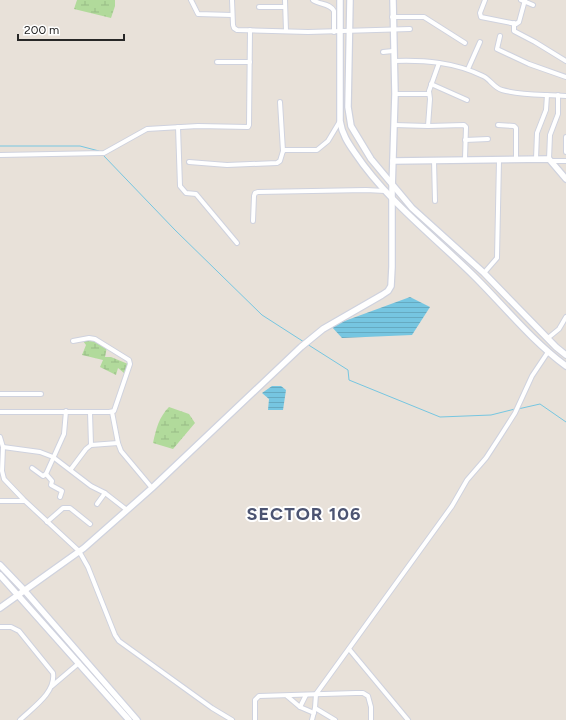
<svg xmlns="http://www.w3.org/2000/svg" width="566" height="720" font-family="Figtree,sans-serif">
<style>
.wetland{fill:url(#wetland-marsh)}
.water{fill:url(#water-rules)}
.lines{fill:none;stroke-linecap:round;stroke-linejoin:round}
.stream{stroke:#76c6e1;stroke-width:1}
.street-casing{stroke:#cfd2de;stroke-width:6}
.secondary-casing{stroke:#cfd2de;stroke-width:8}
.street{stroke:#fff;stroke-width:4}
.secondary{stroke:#fff;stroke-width:5.5}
.labels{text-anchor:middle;stroke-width:4;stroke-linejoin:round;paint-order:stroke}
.district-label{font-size:18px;font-weight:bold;letter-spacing:1px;fill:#4c5472;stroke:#fff}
</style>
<defs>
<pattern id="wetland-marsh" width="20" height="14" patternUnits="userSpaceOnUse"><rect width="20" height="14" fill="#b1da9b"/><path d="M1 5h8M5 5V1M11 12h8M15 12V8" fill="none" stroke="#98bb86"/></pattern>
<pattern id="water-rules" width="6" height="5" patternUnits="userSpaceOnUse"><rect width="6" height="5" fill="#76c6e1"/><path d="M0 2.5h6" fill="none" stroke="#66aac1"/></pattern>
</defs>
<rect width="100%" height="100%" fill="#e8e1d9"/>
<g class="wetland">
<polygon points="77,0 115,0 115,6 111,18 74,9"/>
<polygon points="91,339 100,343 107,347 105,357 111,357 128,364 124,373 118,368 116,375 100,367 103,360 82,355 86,345 83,341"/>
<path d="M 169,407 L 189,414 L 195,423 L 173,449 L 153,443 C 156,429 159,417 169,407 Z"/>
</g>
<g class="water">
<polygon points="410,297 430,307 412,335 342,338 331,326"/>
<polygon points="272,386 281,386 286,390 283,410 268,410 269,399 262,393"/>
</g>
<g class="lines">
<g class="stream">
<polyline points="0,146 80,146 99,151"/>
<polyline points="103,155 175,230 262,315 304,342"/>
<polyline points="307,344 348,370 349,380 440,417 491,415 515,409"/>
<polyline points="518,409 540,404 566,422"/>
</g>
<g class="street-casing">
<g id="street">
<polyline points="191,0 198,14 232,15"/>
<polyline points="232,0 233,25 234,28 237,30 308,32 410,29"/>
<polyline points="285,0 286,31"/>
<path d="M 313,0 C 320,5 330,3 334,11 L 334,32"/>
<polyline points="485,0 480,13 481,17 516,24 519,22 525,0"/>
<polyline points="521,0 533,5"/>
<polyline points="259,7 285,7"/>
<polyline points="392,17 424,17 465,43"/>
<polyline points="514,23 514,31 535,42 566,61"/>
<polyline points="500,36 497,49 529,64 566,77"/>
<polyline points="383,52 393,51"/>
<path d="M 394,61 C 425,60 454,62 483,76 C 490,79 494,88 502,90 C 523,96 545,94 566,96"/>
<polyline points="217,62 250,62"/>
<polyline points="468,69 480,42"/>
<polyline points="431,84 467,100"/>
<polyline points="395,94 429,94"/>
<polyline points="280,102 283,151"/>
<polyline points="394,125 428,126 464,125 466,127 465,159"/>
<polyline points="498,125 514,126 516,128 516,159"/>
<polyline points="428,126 430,99 429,91 439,63"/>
<polyline points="178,127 180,186 186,193 196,194 237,243"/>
<polyline points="566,137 566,152"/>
<polyline points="465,140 488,139"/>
<polyline points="0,155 104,153 147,129 198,126 248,127 249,125 250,30"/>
<polyline points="536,159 537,133 546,110 547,95"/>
<polyline points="549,159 550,135 558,114 558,95"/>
<polyline points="434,160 435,201"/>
<polyline points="552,161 566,161"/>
<polyline points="189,162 227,165 277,163 280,161 283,151 285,150 317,150 328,141 340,121"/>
<polyline points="253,221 254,196 255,193 258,192 366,190 385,191"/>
<polyline points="484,273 497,258 499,160"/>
<polyline points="548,338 559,329 566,317"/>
<polyline points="0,394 41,394"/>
<polyline points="0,412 109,412 114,411 130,364 129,360 95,339 89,338 73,341"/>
<polyline points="90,412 91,445"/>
<polyline points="112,412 118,443 121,451 152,488"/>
<polyline points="0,437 3,447 2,471 4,479 24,500 79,551 88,567 115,635 119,641 212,708 232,720"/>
<polyline points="3,447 40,452 53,457 91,486 105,493 127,510"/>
<polyline points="32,468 43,476 46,474 64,434 66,411"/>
<polyline points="71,469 86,449 91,445 118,443"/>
<polyline points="46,474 52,481 51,485 62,491 60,497"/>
<polyline points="0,501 24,501"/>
<polyline points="97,504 105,493"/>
<polyline points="47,522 63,508 70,508 90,524"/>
<path d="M 0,627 L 11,627 L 19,631 L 53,673 C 56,693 32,708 20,720"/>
<polyline points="349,649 408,720"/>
<polyline points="52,686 79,663"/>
<polyline points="287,696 300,707 314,713"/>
<polyline points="300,707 306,695"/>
<polyline points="315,708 335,720"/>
<polyline points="255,720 255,700 259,696 356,693 363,693 368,696 371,707 371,720"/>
<polyline points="312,720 315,708 316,694 452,506 467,480 486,458 501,435 515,413 532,376 548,352"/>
</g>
</g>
<g class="secondary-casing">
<g id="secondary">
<path d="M 340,0 L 340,121 C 342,134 348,143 355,153 C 387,201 435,237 475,277 C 505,307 532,341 566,366"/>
<polyline points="350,0 348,107 351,126 371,159 412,208 484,273 556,347 566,355"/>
<polyline points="393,161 549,159 566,179"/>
<polyline points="0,565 24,590 137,720"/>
<polyline points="0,575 129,720"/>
<polyline points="0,608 84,548 152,488 301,347 323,329 382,295 388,291 391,286 392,267 392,190 395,94 393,0"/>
</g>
</g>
<use href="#street" class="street"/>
<use href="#secondary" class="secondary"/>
</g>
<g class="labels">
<g class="district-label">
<text x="304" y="520">SECTOR 106</text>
</g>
</g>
<path d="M18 34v6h106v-6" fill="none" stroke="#272727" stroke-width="2"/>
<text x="24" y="34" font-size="12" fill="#272727" stroke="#ffffff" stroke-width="3" paint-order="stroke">200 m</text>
</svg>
